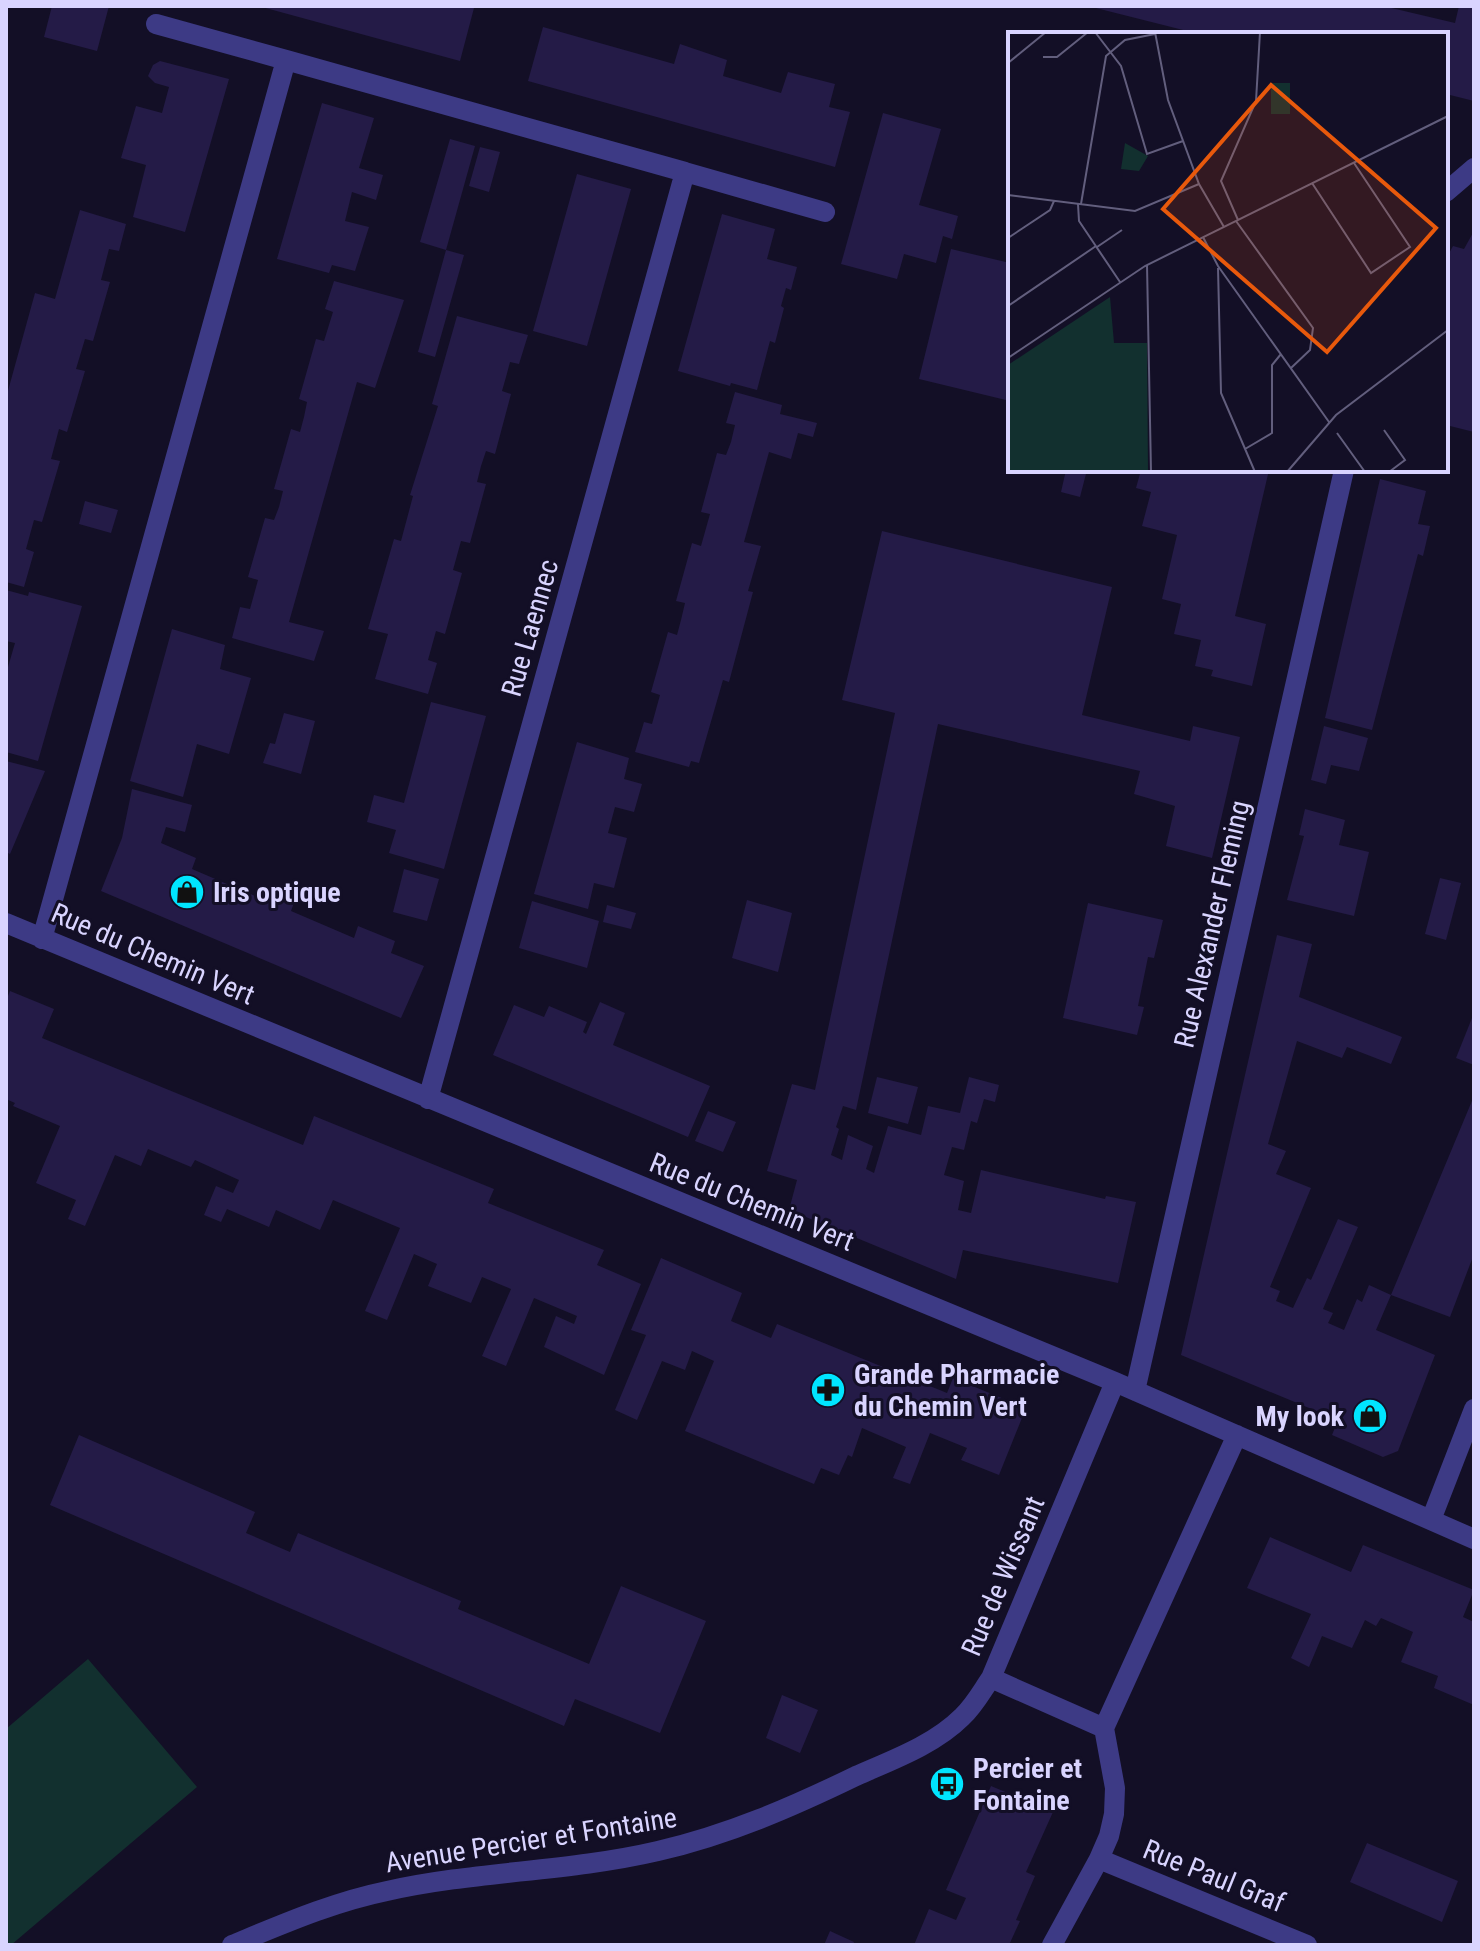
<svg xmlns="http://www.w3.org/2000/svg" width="1480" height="1951" font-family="'Roboto Condensed',sans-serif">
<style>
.green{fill:#12302f}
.building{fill:#241b47}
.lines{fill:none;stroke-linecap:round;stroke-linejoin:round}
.minor{stroke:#3d3a85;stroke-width:20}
.labels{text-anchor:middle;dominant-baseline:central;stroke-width:6;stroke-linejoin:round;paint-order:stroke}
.street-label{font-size:28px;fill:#d9d4ff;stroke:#130f26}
.poi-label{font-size:28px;font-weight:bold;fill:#d9d4ff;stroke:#130f26;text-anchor:start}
.inset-road{fill:none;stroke:#625e7d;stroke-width:2}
.view{fill:#e8590c;fill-opacity:0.15;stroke:#e8590c;stroke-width:4}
.inset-edge{fill:none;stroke:#d9d4ff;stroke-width:4}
</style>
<rect width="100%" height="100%" fill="#130f26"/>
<path class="green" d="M88,1659L197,1787L11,1945H6V1729Z"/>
<path class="building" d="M52,6H109L97,51L44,37Z
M465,6L474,8L460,61L262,7Z
M1088,6H1383L1455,23L1459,6H1474V101L1446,94V34H1199Z
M543,27L674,64L680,44L727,60L723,76L781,93L788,72L835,84L829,107L850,112L835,167L528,81Z
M160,61L229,79L185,232L133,217L146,165L121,158L136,106L162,113L169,87L155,83L148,76L153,65Z
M322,103L374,118L359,168L383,175L376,200L352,192L345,221L369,227L355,271L332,265L329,273L277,259Z
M883,113L941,129L919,205L958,216L952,239L943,236L936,263L904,254L897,279L841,264Z
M450,139L475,146L446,250L420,242Z
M480,147L500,152L489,192L469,186Z
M577,174L631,189L587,346L533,331Z
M80,210L126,224L119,251L109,249L101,280L110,282L93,341L85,339L76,369L85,371L67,432L59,429L51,459L60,461L42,522L34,520L26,549L34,552L24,587L6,582V398L35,293L55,299Z
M722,214L775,229L767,259L797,267L791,290L786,288L781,306L784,308L775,343L770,341L757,390L731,383L730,386L678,371Z
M1474,231V432L1446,425V259L1453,246L1464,249Z
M951,249L1010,263V401L919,379Z
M446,250L464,255L435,357L418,352Z
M334,281L404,300L375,388L357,382L289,622L324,631L314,661L232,638L240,607L250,609L258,580L248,577L265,518L274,520L279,507L283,491L274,489L291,429L300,432L304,417L307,402L299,399L316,339L324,341L333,312L325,309Z
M457,316L528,335L519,364L510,362L506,377L502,391L511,394L495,454L486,451L481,466L477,482L486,484L470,543L461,541L453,570L462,573L445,634L436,631L428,660L437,663L428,694L375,679L388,634L368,629L394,539L401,541L413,496L410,495L438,406L432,404Z
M735,392L782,405L780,414L817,423L813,437L798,433L791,459L769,452L744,542L761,546L748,591L753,592L729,682L723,680L699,763L691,761L689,767L635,752L644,722L652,724L660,695L651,692L668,632L677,635L681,620L685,603L676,601L692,543L701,546L710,514L701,512L717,453L726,455L731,442L735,425L726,423Z
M1066,470H1087L1080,497L1061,492Z
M1141,470H1269L1235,616L1266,624L1252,686L1211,676L1213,670L1195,666L1201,640L1174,634L1181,604L1162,599L1177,535L1142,526L1151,492L1136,488Z
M1380,479L1426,491L1418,524L1430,526L1423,556L1418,554L1372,730L1325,718Z
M85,501L118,510L111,533L79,524Z
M882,531L1112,587L1082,715L1190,741L1193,726L1240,737L1212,858L1166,846L1175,806L1134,794L1140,771L938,724L856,1110L843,1106L836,1127L839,1129L831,1155L842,1160L848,1135L873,1146L866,1169L874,1173L888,1126L921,1135L928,1106L960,1113L969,1077L999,1085L995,1102L984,1099L977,1123L971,1121L964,1150L952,1147L944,1175L964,1181L958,1210L971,1213L981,1170L1105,1199L1106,1196L1136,1202L1118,1283L963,1250L956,1279L789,1210L797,1180L767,1171L792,1084L815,1090L895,713L842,700Z
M6,590L28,596L29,592L82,606L38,761L6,752V674L15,643L6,641Z
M172,629L225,645L220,669L251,678L229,754L197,744L183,797L130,781Z
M431,702L486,716L444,869L389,853L396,830L367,822L374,795L404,803Z
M284,713L315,721L301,774L263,763L270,743L275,744Z
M1324,726L1368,738L1359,771L1331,765L1326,784L1311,780Z
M577,742L629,758L624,779L642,784L634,812L615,807L608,833L627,838L614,888L594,883L588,909L534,894Z
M6,761L45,771L10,854L6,852Z
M132,789L192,805L185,832L166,827L161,843L196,858L192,869L255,896L260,885L295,900L291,911L354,938L358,926L395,941L391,953L424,966L401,1018L101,891L122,838Z
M1305,809L1345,820L1339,845L1369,852L1354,916L1287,900L1304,836L1299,835Z
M404,869L439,879L427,921L393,912Z
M1440,878L1461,883L1446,940L1425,934Z
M747,900L792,913L778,972L732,958Z
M532,901L599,921L587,968L519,948Z
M1088,903L1163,920L1154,958L1148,957L1138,1006L1144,1007L1137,1035L1063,1018Z
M607,905L636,913L631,929L603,922Z
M1277,935L1312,944L1299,997L1402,1037L1391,1064L1347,1047L1342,1058L1297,1041L1268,1144L1286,1151L1276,1174L1311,1188L1270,1287L1280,1291L1276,1301L1293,1308L1307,1278L1311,1280L1338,1219L1358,1227L1323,1309L1333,1313L1328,1323L1344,1330L1357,1299L1362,1302L1369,1285L1391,1295L1474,1096V1254L1450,1317L1391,1295L1376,1330L1435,1355L1398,1451L1383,1457L1332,1435L1338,1420L1181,1355Z
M10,991L54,1009L42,1038L303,1145L314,1116L494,1189L488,1203L604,1250L597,1265L641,1284L604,1375L544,1347L556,1316L574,1324L577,1316L534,1298L506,1366L482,1356L511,1289L482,1277L471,1303L428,1286L437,1264L414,1254L387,1320L365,1311L400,1228L333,1200L320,1230L276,1210L269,1227L227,1209L221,1222L204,1215L216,1186L233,1193L239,1180L195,1160L191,1167L148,1149L141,1166L115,1155L85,1226L68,1219L76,1200L36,1183L60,1126L13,1106L15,1103L6,1099V1001Z
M600,1002L625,1013L613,1045L710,1086L688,1137L493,1055L514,1005L544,1017L549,1006L587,1022L583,1032L586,1034Z
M1474,1013V1065L1456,1058Z
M877,1077L918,1087L908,1124L868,1113Z
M708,1111L736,1122L723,1152L695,1141Z
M661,1258L742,1293L731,1321L771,1338L777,1324L947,1393L953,1378L1026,1408L999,1475L961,1460L967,1448L930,1433L910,1484L893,1478L906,1447L862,1428L852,1457L848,1455L839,1475L821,1468L814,1484L685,1431L714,1361L692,1351L685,1370L662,1361L637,1420L615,1410L646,1335L631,1330Z
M79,1435L255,1512L246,1533L290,1552L298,1533L461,1601L458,1609L589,1664L621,1586L706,1621L660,1733L575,1699L564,1726L50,1505Z
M1270,1537L1351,1572L1363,1545L1474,1590L1463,1617L1474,1622V1705L1434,1688L1438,1676L1401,1662L1413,1632L1381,1618L1376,1626L1365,1620L1352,1648L1322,1636L1309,1667L1291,1658L1311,1614L1247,1588Z
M782,1695L818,1710L800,1753L766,1738Z
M991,1786L1053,1812L1026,1872L1035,1876L1016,1920L1020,1921L1009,1945H914L929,1909L956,1920L966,1898L946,1890Z
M1367,1843L1458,1881L1442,1922L1350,1882Z
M830,1931L854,1942L853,1945H824Z"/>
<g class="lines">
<path class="minor" d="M156,24L286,60
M685,172L825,212
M1446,192L1474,168
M6,923L1115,1382L1474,1539
M42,939L286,60L685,172L428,1099
M1135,1391L1344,470
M1431,1520L1474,1409
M991,1678L1104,1728
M1099,1859L1307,1945
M232,1945C283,1924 333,1902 387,1891C476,1871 568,1872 658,1851C728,1835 792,1807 856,1776C892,1760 934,1745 962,1717C974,1706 982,1691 991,1678L1115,1382
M1052,1945L1099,1859L1109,1836L1114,1814L1115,1788L1104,1728L1237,1435"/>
</g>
<defs>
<g id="shop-disc" transform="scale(1.8)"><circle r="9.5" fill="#00e5ff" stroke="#130f26"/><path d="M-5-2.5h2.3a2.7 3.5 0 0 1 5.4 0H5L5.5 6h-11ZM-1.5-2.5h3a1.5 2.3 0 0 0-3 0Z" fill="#111"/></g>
<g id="pharmacy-disc" transform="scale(1.8)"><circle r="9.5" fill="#00e5ff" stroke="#130f26"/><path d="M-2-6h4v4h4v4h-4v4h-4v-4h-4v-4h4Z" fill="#111"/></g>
<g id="bus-disc" transform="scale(1.8)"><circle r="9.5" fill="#00e5ff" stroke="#130f26"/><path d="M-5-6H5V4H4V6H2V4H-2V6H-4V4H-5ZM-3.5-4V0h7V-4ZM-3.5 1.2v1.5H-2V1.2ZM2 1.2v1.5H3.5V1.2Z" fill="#111"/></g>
</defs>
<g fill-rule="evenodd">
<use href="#shop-disc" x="187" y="892"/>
<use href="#pharmacy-disc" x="828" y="1390"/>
<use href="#shop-disc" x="1370" y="1416"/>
<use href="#bus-disc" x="947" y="1784"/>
</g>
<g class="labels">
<g class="street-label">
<text transform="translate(530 628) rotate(-74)">Rue Laennec</text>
<text transform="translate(1212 924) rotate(-77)">Rue Alexander Fleming</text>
<text transform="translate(153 954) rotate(23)">Rue du Chemin Vert</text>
<text transform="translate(752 1202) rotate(22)">Rue du Chemin Vert</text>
<text transform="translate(1003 1576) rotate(-67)">Rue de Wissant</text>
<text transform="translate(531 1840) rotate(-9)">Avenue Percier et Fontaine</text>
<text transform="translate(1214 1876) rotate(22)">Rue Paul Graf</text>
</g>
<g class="poi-label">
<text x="213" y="892">Iris optique</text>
<text x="854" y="1374">Grande Pharmacie<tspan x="854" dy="32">du Chemin Vert</tspan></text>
<text x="1344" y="1416" text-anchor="end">My look</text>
<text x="973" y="1768">Percier et<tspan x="973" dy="32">Fontaine</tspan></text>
</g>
</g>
<g transform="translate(1008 32)">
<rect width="440" height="440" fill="#130f26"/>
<path d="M263,51H282V82H263ZM117,111L140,124L131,139L113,137ZM102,265L106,311H139L140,440H0V333Z" fill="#12302f"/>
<path class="inset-road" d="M87,0L113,34L139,122L175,109M147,0L160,68L191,152L216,195M35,25H49L80,0M0,31L38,0M304,151L363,241L402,215L346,131M0,163L127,179L191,152M70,172L71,189L112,250M73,172L98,24L117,8L147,2M230,188L213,149L248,69L252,0M228,189L305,296L302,318L283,336M195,205L210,234L321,390M0,206L42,178L46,169M89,215L114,198M139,233L143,440M210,236L213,361L247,440M0,274L88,214M0,326L137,234L440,84M376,398L397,428L381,440M329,401L357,440M237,417L264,401V333L273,322M279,440L328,383L440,298"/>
<path class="view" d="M263,53L428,196L319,320L155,177Z"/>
<rect width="440" height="440" class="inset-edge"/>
</g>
<rect width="1480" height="1951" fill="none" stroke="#d9d4ff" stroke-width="16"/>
</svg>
